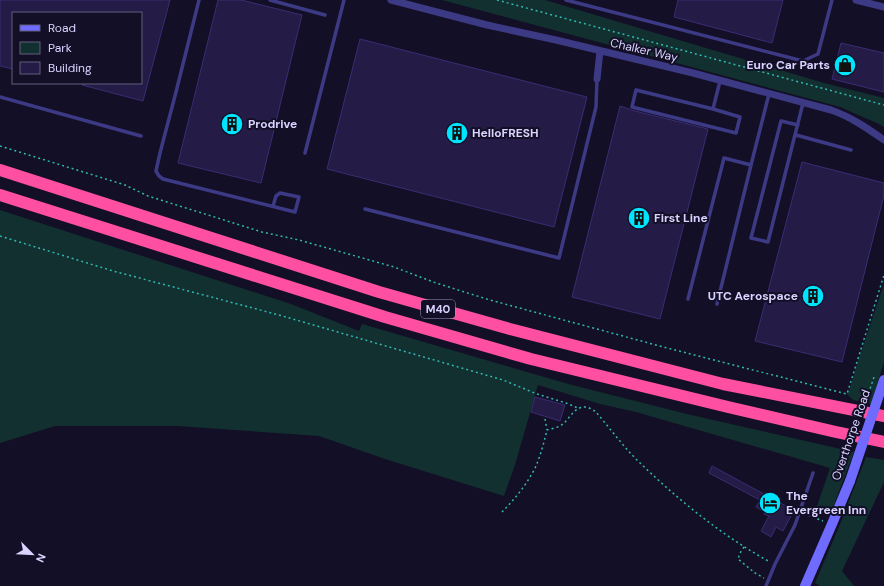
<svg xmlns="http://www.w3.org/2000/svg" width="884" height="586" font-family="'DM Sans',sans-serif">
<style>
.green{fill:#12302f}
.building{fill:#241b47;stroke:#3b2d73}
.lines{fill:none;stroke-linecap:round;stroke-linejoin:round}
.path{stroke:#2fb8b0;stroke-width:1.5;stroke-dasharray:2 3;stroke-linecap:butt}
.lane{stroke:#3d3a85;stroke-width:3.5}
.street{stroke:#3d3a85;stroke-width:7}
.secondary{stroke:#6f6bff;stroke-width:10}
.highway{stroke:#ff4fa3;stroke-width:12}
.secondary-bridge{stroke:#6f6bff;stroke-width:10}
.labels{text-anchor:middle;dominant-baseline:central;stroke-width:4;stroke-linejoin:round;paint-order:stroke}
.shield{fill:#130f26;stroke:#9e99be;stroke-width:1}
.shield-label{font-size:11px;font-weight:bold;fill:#d9d4ff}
.street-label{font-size:12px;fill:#d9d4ff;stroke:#130f26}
.poi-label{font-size:12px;font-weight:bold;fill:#d9d4ff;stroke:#130f26;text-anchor:start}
</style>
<rect width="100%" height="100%" fill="#130f26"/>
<path class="green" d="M442,0H545L824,83L884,98V127L879,124L840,107Z
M0,210L291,304L359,331L362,324L572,385L687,414L854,452L832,510L817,506L830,468L636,412L600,404L538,385L515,465L504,496L385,459L319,436L178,426H55L0,443Z
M884,284V362L871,404L853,400L847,394L850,388L857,364Z
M866,457L884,460V482L842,571L854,586H820L815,583L841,522Z"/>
<path class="building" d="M0,0H170L143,101L82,85V83H141V13H13V69L0,66Z
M218,0H241L302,15L261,183L178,163Z
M678,0H783L772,43L674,17Z
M360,39L587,97L554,227L327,169Z
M841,43L884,53V92L832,79Z
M620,106L629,109L631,110L708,129L660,319L572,297Z
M802,162L884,183V195L842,362L755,341Z
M535,397L565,405L560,421L531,412Z
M712,466L786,506L785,508L793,512L783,531L776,527L771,537L761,531L769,516L764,514L765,512L756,507L760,500L709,473Z"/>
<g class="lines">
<path class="path" d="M497,0L884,105
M0,146L125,185L148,196L262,232L299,240L394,267L436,283L490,300L667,348L847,394L884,275
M0,236L113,271L279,315L503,380L537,394L566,403L578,408
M867,398L874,377L876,378
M545,419L547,430
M502,512C515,499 528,483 536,466C541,454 544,442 547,430C552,429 559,427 563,424C570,418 575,406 586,407C589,407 592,410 595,411C609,427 622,445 637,460C677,499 721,535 770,562
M808,515L823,521
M744,547L740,553L738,559L755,573L764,578"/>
<path class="lane" d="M199,0L176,92L160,153L156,171L159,176L163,179L295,212L299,197L280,193L276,196L273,206
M270,0L325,15
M566,0L803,61L818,54L832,0
M0,97L141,136
M713,109L636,90L632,107L736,133L740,117L713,109L720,81
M798,125L781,121L751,238L768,242L803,103
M796,135L851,150
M305,153L344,0
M365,209L559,258L596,107L597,79
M688,299L724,158L751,165L769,94
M717,304L751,165
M766,586L775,564L795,525L813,473"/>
<path class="street" d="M391,0L487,25L556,40L693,73L831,110C851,117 867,128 884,140
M856,0L884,7
M597,79L600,51"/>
<path class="secondary" d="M805,586L832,524L850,481"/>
<path class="highway" d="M0,170L379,292L510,329L723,384L884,416
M0,195L385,317L531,359L728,407L836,432L884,442"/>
<path class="secondary-bridge" d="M850,481L884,380"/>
</g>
<defs>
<g id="shop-disc" transform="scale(1.15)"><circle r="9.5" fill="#00e5ff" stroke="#130f26"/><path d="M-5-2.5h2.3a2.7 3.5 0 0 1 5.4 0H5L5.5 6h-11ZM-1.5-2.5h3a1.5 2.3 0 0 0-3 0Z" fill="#111"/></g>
<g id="building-disc" transform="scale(1.15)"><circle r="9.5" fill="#00e5ff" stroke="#130f26"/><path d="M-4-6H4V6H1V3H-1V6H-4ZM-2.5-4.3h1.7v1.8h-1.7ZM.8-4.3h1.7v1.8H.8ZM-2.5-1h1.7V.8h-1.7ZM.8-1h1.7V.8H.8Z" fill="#111"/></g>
<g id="hotel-disc" transform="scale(1.15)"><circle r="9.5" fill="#00e5ff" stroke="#130f26"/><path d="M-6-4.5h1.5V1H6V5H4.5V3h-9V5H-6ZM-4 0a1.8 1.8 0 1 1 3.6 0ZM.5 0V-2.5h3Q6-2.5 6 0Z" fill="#111"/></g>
</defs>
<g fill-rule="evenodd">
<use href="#shop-disc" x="845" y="65"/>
<use href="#building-disc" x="232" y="124"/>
<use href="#building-disc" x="457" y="133"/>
<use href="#building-disc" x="639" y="218"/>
<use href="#building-disc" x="813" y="296"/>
<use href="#hotel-disc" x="770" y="503"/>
</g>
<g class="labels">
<rect class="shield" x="421" y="300" width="34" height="18" rx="3"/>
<g class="shield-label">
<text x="438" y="309">M40</text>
</g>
<g class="street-label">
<text transform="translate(644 50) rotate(13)">Chalker Way</text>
<text transform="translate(851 435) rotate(-71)">Overthorpe Road</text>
</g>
<g class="poi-label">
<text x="830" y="65" text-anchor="end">Euro Car Parts</text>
<text x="248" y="124">Prodrive</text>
<text x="472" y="133">HelloFRESH</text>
<text x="654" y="218">First Line</text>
<text x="798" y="296" text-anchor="end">UTC Aerospace</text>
<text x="786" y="496">The<tspan x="786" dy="14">Evergreen Inn</tspan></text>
</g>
</g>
<rect x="12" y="12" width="130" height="72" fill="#130f26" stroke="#625e7d"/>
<rect x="20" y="25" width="20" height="6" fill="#6f6bff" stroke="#625e7d"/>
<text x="48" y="32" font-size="12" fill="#d9d4ff">Road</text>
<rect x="20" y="42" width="20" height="12" fill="#12302f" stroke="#625e7d"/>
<text x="48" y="52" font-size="12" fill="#d9d4ff">Park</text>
<rect x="20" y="62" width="20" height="12" fill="#241b47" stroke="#625e7d"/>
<text x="48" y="72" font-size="12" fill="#d9d4ff">Building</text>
<g transform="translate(32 554) rotate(114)" stroke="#130f26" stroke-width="3" paint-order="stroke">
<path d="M0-3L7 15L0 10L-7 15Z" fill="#d9d4ff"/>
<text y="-6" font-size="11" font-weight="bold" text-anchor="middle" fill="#d9d4ff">N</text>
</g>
</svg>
